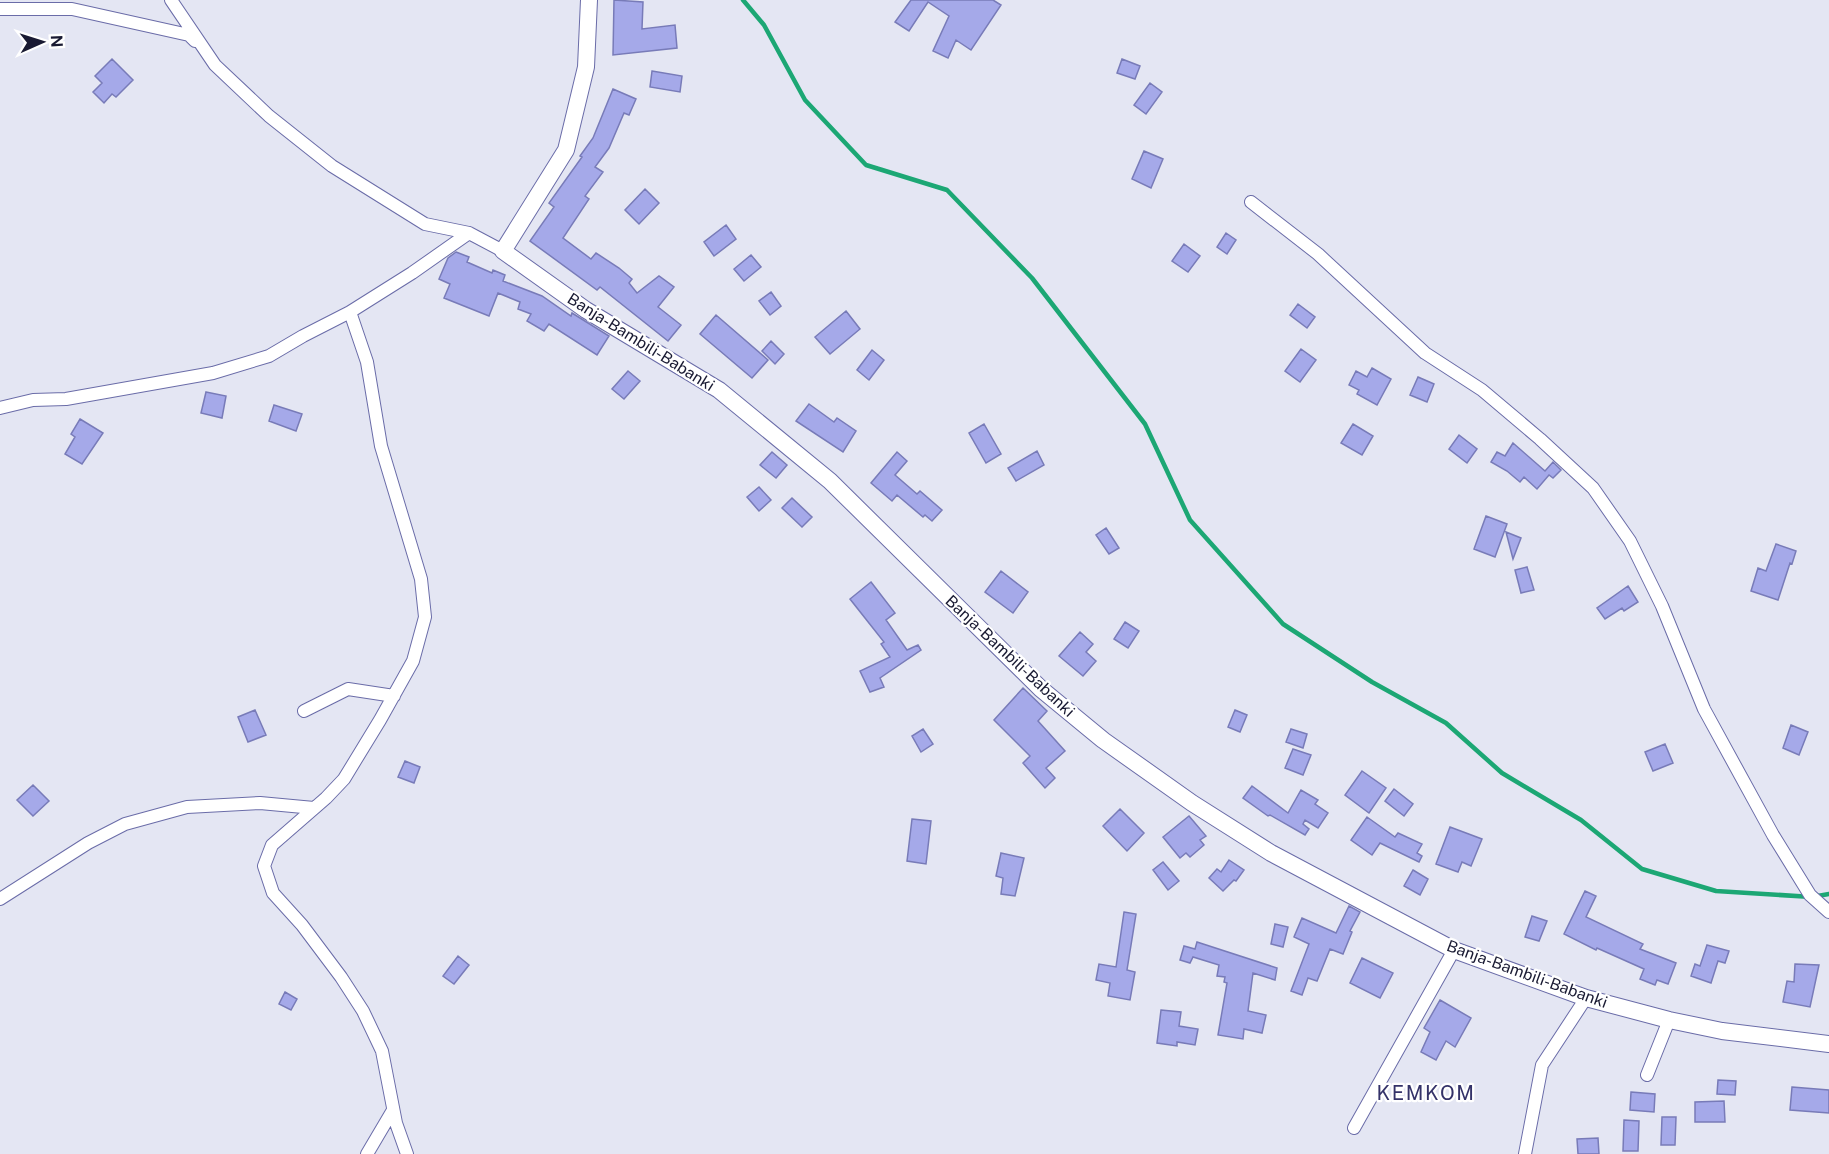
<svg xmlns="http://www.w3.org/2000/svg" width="1829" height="1154" font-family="'Public Sans',sans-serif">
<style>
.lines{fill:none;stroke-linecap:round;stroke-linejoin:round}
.stream{stroke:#1ca774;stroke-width:4.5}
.building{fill:#a5a9e9;stroke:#787bb8;stroke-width:1.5}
.street-casing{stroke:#6a6ca8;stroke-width:14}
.secondary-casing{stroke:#6a6ca8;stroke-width:18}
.street{stroke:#fff;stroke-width:12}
.secondary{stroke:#fff;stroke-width:16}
.labels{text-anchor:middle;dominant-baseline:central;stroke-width:4.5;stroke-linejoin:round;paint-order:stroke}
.street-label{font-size:16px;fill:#191a32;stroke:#fff}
.quarter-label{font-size:20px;letter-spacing:1.5px;fill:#343269;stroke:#fff}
</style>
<rect width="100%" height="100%" fill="#e4e6f3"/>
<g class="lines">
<path class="stream" d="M743,0L764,25L805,100L866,165L947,190L1032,278L1145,424L1190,520L1283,624L1372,682L1446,723L1502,773L1581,820L1642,869L1716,891L1812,897L1829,894"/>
</g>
<path class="building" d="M614,0L643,2L642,29L675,25L677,48L613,55Z
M911,0H993L1001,5L971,50L956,40L948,58L933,51L949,16L928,2L909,31L895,22Z
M112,59L133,80L116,97L112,94L104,103L93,92L102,83L95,76Z
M1122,59L1140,66L1135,79L1117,73Z
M652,71L682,76L680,92L650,87Z
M1150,83L1162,92L1146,114L1134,105Z
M613,89L636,99L629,115L624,113L609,148L595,167L603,172L585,196L589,199L563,238L591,259L596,253L619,268L632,279L629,283L637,293L659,276L674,287L658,307L681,325L668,341L600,287L597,290L530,241L554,207L549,203L582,157L580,156L593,138Z
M1144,151L1163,159L1151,188L1132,179Z
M645,189L659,203L639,224L625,210Z
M726,225L736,239L714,256L704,242Z
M1226,233L1236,240L1227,254L1217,247Z
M1184,244L1200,256L1188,272L1172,261Z
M456,252L469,257L467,262L492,273L493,270L505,275L503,281L542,296L571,316L572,313L609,336L597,355L549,324L544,331L527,321L531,314L518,309L520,302L498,293L489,316L444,298L450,284L439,279L448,258Z
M751,255L761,267L744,281L734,269Z
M771,292L781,306L770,315L759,301Z
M1298,304L1315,317L1307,328L1290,315Z
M846,311L860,329L830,354L815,337Z
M716,315L768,360L752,378L700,334Z
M771,341L784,354L775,364L762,351Z
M1301,349L1316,360L1300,382L1285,371Z
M872,350L884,360L869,380L857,370Z
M1372,368L1391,379L1377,405L1357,394L1359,390L1349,385L1356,371L1367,377Z
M628,371L640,381L624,399L612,389Z
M1418,377L1434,384L1427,402L1410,395Z
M206,392L226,396L222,418L201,413Z
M809,404L834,422L837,418L856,431L843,452L796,421Z
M274,405L302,414L296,431L269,421Z
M80,419L103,433L82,464L65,454L75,437L71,434Z
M984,424L1001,454L986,463L969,433Z
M1353,424L1373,436L1362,455L1341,443Z
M1459,435L1477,449L1467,463L1449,449Z
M1513,443L1545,471L1553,462L1561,470L1553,478L1549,475L1537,489L1524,477L1520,482L1507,471L1491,462L1497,452L1505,456Z
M1037,451L1044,465L1016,481L1008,468Z
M772,452L787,465L776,478L760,465Z
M897,452L907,461L895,475L917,494L920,491L942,510L932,521L925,515L923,517L897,495L892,501L871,483Z
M759,487L771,500L759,511L747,497Z
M792,498L812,517L802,527L782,508Z
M1486,516L1507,524L1495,557L1474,549Z
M1106,528L1119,548L1109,554L1096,535Z
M1506,532L1521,538L1513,559Z
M1776,544L1796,551L1792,564L1790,563L1778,600L1751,591L1758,568L1766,571Z
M1527,567L1534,590L1521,593L1515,570Z
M1001,571L1028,592L1013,613L985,592Z
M871,582L895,613L886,620L907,650L918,645L921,650L880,678L884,687L870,692L860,671L890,657L881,644L884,642L850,599Z
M1628,586L1638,602L1624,611L1622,608L1605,619L1597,608Z
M1125,622L1139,631L1128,648L1114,639Z
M1080,632L1093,644L1086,652L1096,661L1083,676L1059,656Z
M1023,688L1047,711L1038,721L1065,751L1046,768L1055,778L1045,788L1023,763L1030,756L994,720Z
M255,710L266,735L248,742L238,717Z
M1235,710L1247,715L1240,732L1228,727Z
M1791,725L1808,732L1799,755L1783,748Z
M923,729L933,744L921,752L912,736Z
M1291,729L1307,734L1303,748L1286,742Z
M1665,744L1673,763L1653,771L1645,752Z
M1293,749L1311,755L1303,775L1285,768Z
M405,761L420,767L414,783L398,777Z
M1362,771L1386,788L1369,813L1345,795Z
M33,785L49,801L33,816L17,800Z
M1252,786L1288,813L1301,790L1318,800L1315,804L1328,813L1318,828L1305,820L1303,824L1309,829L1305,835L1270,815L1268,816L1243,798Z
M1394,789L1413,804L1404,816L1385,801Z
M1120,809L1144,833L1127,851L1103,826Z
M1189,816L1206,836L1200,840L1204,845L1190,857L1186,853L1180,858L1163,837Z
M1367,817L1395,837L1398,833L1422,844L1417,853L1422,856L1419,862L1380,843L1372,855L1351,840Z
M912,819L931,821L926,864L907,861Z
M1450,827L1482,839L1471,866L1462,862L1458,872L1436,864Z
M1001,853L1024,858L1015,896L1001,894L1003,878L996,876Z
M1229,860L1244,870L1236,881L1234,880L1223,891L1209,878L1217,869L1221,872Z
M1163,862L1179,881L1168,890L1153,870Z
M1413,870L1428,879L1420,895L1404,886Z
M1585,891L1596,896L1586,917L1643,944L1640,949L1676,963L1668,984L1657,980L1655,985L1640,979L1644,969L1597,948L1596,950L1564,934Z
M1349,906L1360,912L1350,931L1352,932L1343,954L1330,949L1317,981L1308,978L1302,995L1291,991L1309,944L1294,937L1302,918L1336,933Z
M1124,912L1136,914L1127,970L1135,972L1130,1000L1108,996L1110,983L1096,980L1099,964L1116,967Z
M1532,916L1547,921L1539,941L1525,937Z
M1275,924L1288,927L1283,947L1271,944Z
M1197,942L1277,968L1275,980L1253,973L1248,1011L1266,1015L1262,1033L1244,1029L1243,1039L1218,1035L1227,983L1224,982L1225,977L1217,976L1219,965L1193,957L1190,963L1180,960L1184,946L1195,949Z
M1707,945L1729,951L1725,963L1718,961L1711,983L1691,976L1695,964L1700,966Z
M458,956L469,965L454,984L443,976Z
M1362,958L1393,973L1380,998L1350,983Z
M1795,964L1819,965L1810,1007L1783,1002L1787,981L1794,982Z
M285,992L297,999L291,1010L279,1004Z
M1440,1000L1471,1018L1455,1047L1446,1041L1436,1060L1421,1052L1430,1032L1424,1028Z
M1161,1010L1181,1012L1179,1026L1198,1029L1195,1045L1177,1042V1046L1157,1043Z
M1718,1080L1736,1081L1735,1095L1717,1094Z
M1792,1087L1829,1090V1113L1790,1110Z
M1631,1092L1655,1094L1654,1112L1630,1110Z
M1724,1101L1725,1122H1695V1102Z
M1662,1117H1676L1675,1145H1661Z
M1624,1120L1639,1121L1638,1151H1623Z
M1598,1138L1599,1154H1578L1577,1139Z"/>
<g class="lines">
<g class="street-casing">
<path id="street" d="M171,0L215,65L269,116L332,166L425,224L469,233L503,251
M0,9H72L189,35L195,41
M1251,202L1318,254L1425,353L1482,390L1540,439L1593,488L1630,541L1662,606L1704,709L1773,835L1810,895L1829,912
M350,312L367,362L381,446L421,579L425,617L413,661L380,720L344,779L326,798L272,845L264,866L273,893L302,925L341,977L363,1011L382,1051L396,1123L407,1154
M0,408L33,400L66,399L213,373L269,356L303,336L350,312L412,273L469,233
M304,711L348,689L394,696
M0,899L88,843L125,824L187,807L260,803L314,808
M1647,1075L1669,1020
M1354,1128L1454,950
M367,1154L393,1110
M1525,1154L1542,1065L1586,998"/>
</g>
<g class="secondary-casing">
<path id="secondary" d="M589,0L586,67L566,150L503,251L586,310L719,390L830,481L1041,689L1103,740L1192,803L1271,853L1454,950L1586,998L1669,1020L1722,1031L1829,1044"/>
</g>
<use href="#street" class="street"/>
<use href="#secondary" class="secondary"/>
</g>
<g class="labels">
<g class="street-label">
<text transform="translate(641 342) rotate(32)">Banja-Bambili-Babanki</text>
<text transform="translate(1010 656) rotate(43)">Banja-Bambili-Babanki</text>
<text transform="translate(1527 974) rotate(20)">Banja-Bambili-Babanki</text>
</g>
<g class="quarter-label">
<text x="1426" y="1093">KEMKOM</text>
</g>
</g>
<g transform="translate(42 42) rotate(87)" stroke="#ffffff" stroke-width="4.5" paint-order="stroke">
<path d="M0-4.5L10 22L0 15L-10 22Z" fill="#191a32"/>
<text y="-9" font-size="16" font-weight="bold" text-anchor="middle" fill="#191a32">N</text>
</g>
</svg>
